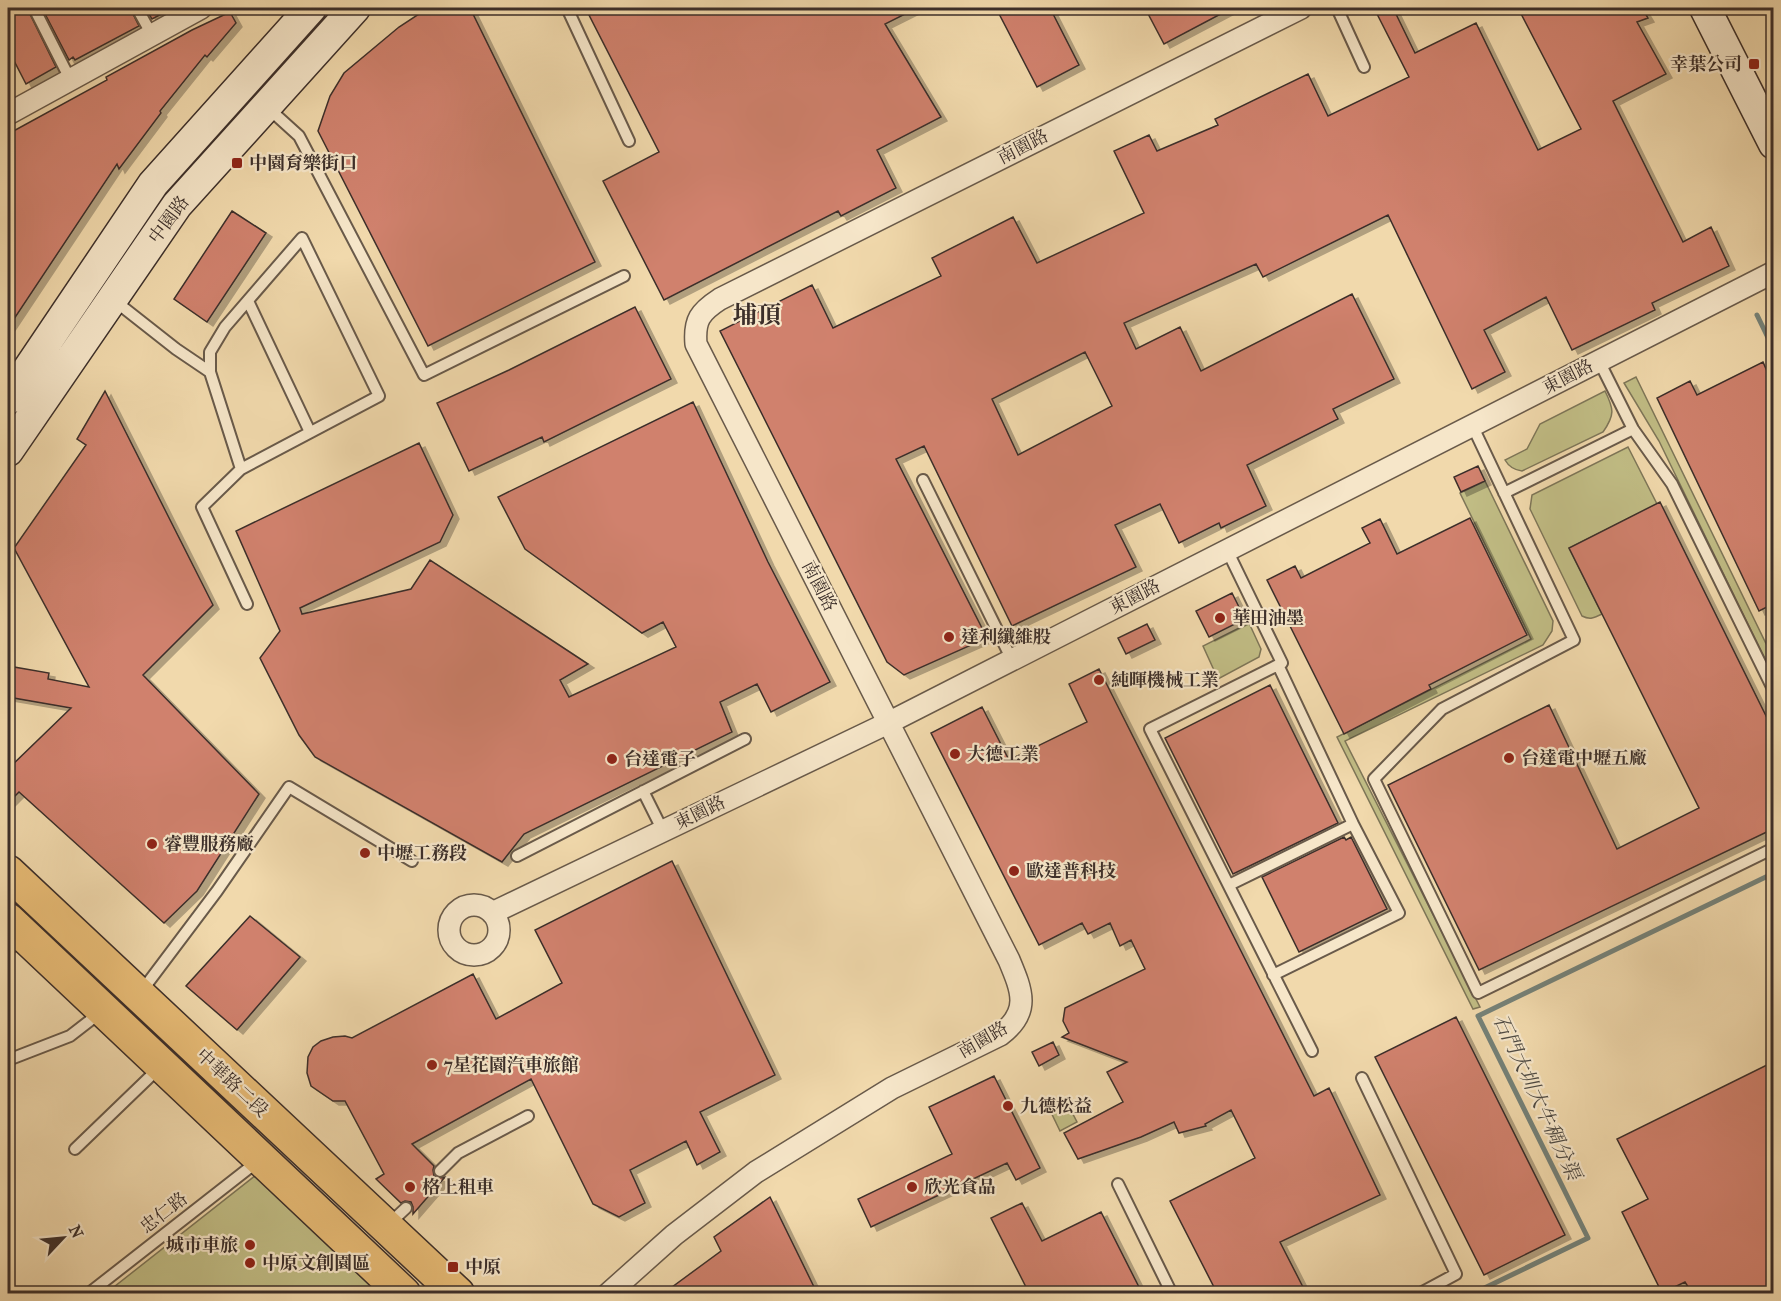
<svg xmlns="http://www.w3.org/2000/svg" width="1781" height="1301" font-family="'IM FELL French Canon','Noto Serif TC',serif">
<style>
.green{fill:#c1bd85;stroke:#7e7658;stroke-width:1.5}
.lines{fill:none;stroke-linecap:round;stroke-linejoin:round}
.stream{stroke:#758279;stroke-width:5}
.building{fill:#d0816d;stroke:#3c2f2a;stroke-width:1.5;fill-rule:evenodd;filter:url(#shadow)}
.lane-casing{stroke:#695a4a;stroke-width:14}
.street-casing{stroke:#695a4a;stroke-width:24}
.secondary-casing{stroke:#3c2f2a;stroke-width:33}
.primary-casing{stroke:#3c2f2a;stroke-width:36}
.lane{stroke:#f6e6c9;stroke-width:10}
.street{stroke:#f6e6c9;stroke-width:21}
.secondary{stroke:#f6e6c9;stroke-width:30}
.primary{stroke:#e8bc76;stroke-width:33}
.poi-dot{fill:#8f2418;stroke:#f6e6c9;stroke-width:2}
.labels{text-anchor:middle;dominant-baseline:central;stroke-width:4.5;stroke-linejoin:round;paint-order:stroke}
.poi-label{font-size:18px;font-weight:bold;fill:#3c2f2a;stroke:#f6e6c9;text-anchor:start}
.street-label{font-size:18px;fill:#3c2f2a;stroke:#f6e6c9}
.water-label{font-size:20px;font-style:italic;fill:#4f4b44;stroke:#f6e6c9}
.district-label{font-size:24px;font-weight:bold;fill:#3c2f2a;stroke:#f6e6c9}
</style>
<defs>
<filter id="shadow"><feDropShadow dx="6" dy="4" stdDeviation="0" flood-color="#0004"/></filter>
</defs>
<rect width="100%" height="100%" fill="#f1d9ac"/>
<filter id="stains"><feTurbulence type="fractalNoise" baseFrequency=".00333" numOctaves="4"/><feColorMatrix values="0 0 0 0 .2 0 0 0 0 .09 0 0 0 0 .02 0 0 0 .5 -.17"/></filter>
<radialGradient id="worn" r=".72"><stop offset=".6" stop-color="#630" stop-opacity="0"/><stop offset="1" stop-color="#630" stop-opacity=".3"/></radialGradient>
<path class="green" d="M1636,377L1773,658V676L1659,441L1624,383Z
M1605,391C1614,409 1615,415 1603,432L1522,471C1514,470 1509,467 1505,460L1527,449L1540,424Z
M1628,447L1657,504L1569,548L1602,614C1594,618 1590,620 1582,616L1530,509L1532,495Z
M1485,481L1553,621L1552,631L1543,645L1345,741L1480,1007L1473,1009L1337,737L1531,639L1460,493Z
M1249,623L1261,649L1259,657L1218,679L1203,646Z
M1064,1097L1077,1122L1060,1131L1048,1106L1055,1098Z
M261,1171L388,1294H105Z"/>
<g class="lines">
<path class="stream" d="M1757,315L1774,350
M1472,1294L1588,1238L1478,1016L1774,873"/>
</g>
<path class="building" d="M8,8H27L56,67L26,84L8,49Z
M42,8H130L139,26L75,60L73,57L69,60Z
M145,8H173L152,19Z
M428,8H470L595,262L428,346L318,131L330,96L344,73L399,27Z
M603,8H917L885,24L941,117L877,150L896,188L841,216L838,211L664,300L603,181L659,152L589,15Z
M996,8H1050L1079,65L1037,87Z
M1145,8H1232L1164,44Z
M1374,8H1393L1415,53L1476,23L1538,150L1581,129L1518,8H1642L1648,18L1637,22L1666,74L1613,101L1683,242L1711,227L1729,266L1652,303L1655,310L1572,350L1546,297L1484,330L1505,372L1472,389L1388,215L1263,277L1256,264L1124,323L1136,349L1180,327L1201,371L1352,294L1394,379L1333,409L1338,419L1247,465L1266,506L1221,528L1219,523L1179,543L1160,504L1115,525L1136,567L1012,626L924,446L896,459L987,638L904,675L887,662L720,331L812,285L833,328L941,276L932,258L1013,217L1037,263L1144,213L1114,151L1149,135L1157,151L1218,125L1215,119L1308,74L1328,116L1409,77ZM1085,352L1112,406L1018,455L992,399Z
M230,12L236,23L207,57L205,55L160,111L161,113L119,169L117,164L8,328V134L107,80L106,77L192,30Z
M232,211L266,233L207,322L174,299Z
M635,307L671,379L544,442L542,437L469,471L437,403L509,370Z
M1763,362L1773,385V604L1759,611L1657,398L1690,381L1697,395Z
M105,391L213,605L143,675L259,794L197,891L164,923L19,792L8,803V769L71,708L8,697V666L49,673L48,679L89,687L14,548L86,445L77,439Z
M693,402L768,562L830,682L771,712L757,684L720,702L732,732L524,834L502,862L315,757L299,735L260,658L280,631L236,531L419,443L453,515L440,542L300,608L302,614L411,589L430,560L588,664L560,680L569,697L676,647L663,622L642,633L525,549L498,497Z
M1478,466L1485,481L1461,492L1454,477Z
M1660,502L1773,730V829L1479,970L1388,785L1549,705L1617,849L1699,808L1569,548Z
M1470,518L1527,635L1429,685L1431,689L1344,734L1267,580L1295,566L1301,578L1370,543L1362,528L1380,519L1397,554Z
M1232,593L1245,619L1209,637L1196,611Z
M1147,624L1155,640L1126,654L1118,638Z
M1099,669L1314,1096L1329,1088L1380,1195L1280,1242L1306,1293H1217L1170,1201L1255,1158L1231,1110L1205,1124L1206,1126L1179,1133L1174,1122L1141,1137L1078,1159L1064,1133L1123,1102L1107,1072L1127,1062L1062,1037L1069,1033L1063,1021L1065,1008L1145,969L1131,940L1120,946L1110,923L1088,934L1082,923L1039,945L931,733L982,707L1009,760L1087,722L1069,684Z
M1270,685L1338,823L1233,874L1165,738Z
M1344,837L1346,840L1351,837L1387,909L1299,952L1262,877Z
M672,861L775,1075L700,1112L720,1152L697,1165L686,1141L630,1170L645,1203L619,1217L593,1204L531,1079L412,1144L434,1166L433,1170L434,1176L439,1178L445,1177L413,1214V1207L411,1202L405,1201L401,1203L376,1179L384,1174L345,1101H333L311,1086L307,1073L308,1057L313,1047L321,1041L333,1037L345,1036L352,1038L473,974L496,1019L562,983L535,930Z
M250,916L300,957L237,1030L186,986Z
M1456,1017L1565,1235L1484,1275L1375,1057Z
M1053,1042L1059,1055L1039,1066L1032,1052Z
M1773,1062V1293H1692L1685,1282L1662,1293L1622,1212L1648,1199L1617,1139Z
M994,1076L1040,1168L1016,1180L1007,1163L871,1227L858,1199L952,1154L929,1107Z
M770,1197L817,1293H664L721,1251L714,1237Z
M1022,1203L1042,1241L1101,1212L1142,1293H1029L991,1218Z"/>
<g class="lines">
<g class="lane-casing">
<path id="lane" d="M34,8L70,79
M137,8L152,35
M567,8L629,141
M1337,8L1364,67
M267,107L299,136L424,375L624,276
M115,301L176,349L210,372
M248,301L310,432
M1599,361L1633,429L1672,484L1774,691
M1472,425L1574,640L1442,709L1374,779L1478,993L1774,848
M241,469L210,372V352L225,327L302,238L379,396L241,469L202,507L247,604
M923,480L1012,660
M1504,493L1633,429
M1227,550L1282,663L1278,665L1353,824L1399,913L1273,975
M1278,665L1150,729L1312,1051
M643,791L663,831
M517,856L745,739
M1229,885L1353,824
M8,950L22,938
M141,992L217,891L289,787L412,861
M8,1060L70,1036L101,1012
M1362,1078L1456,1274L1419,1294
M75,1149L159,1068
M440,1171L458,1153L528,1116
M1118,1184L1172,1294
M389,1224L406,1208
M88,1294L258,1161"/>
</g>
<g class="street-casing">
<path id="street" d="M8,114L201,8
M449 930a25 25 0 1 1 50 0a25 25 0 1 1-50 0Z
M492,913L888,723L1774,272
M608,1294L674,1235L756,1172L892,1088L1000,1035C1031,1012 1022,991 1009,960L696,344C694,320 700,312 720,299L1301,8"/>
</g>
<g class="secondary-casing">
<path id="secondary" d="M1705,8L1774,144
M8,399L153,184L311,8
M8,451L177,205L355,8"/>
</g>
<g class="primary-casing">
<path id="primary" d="M8,872L458,1294
M8,920L404,1294"/>
</g>
<use href="#lane" class="lane"/>
<use href="#street" class="street"/>
<use href="#secondary" class="secondary"/>
<use href="#primary" class="primary"/>
</g>
<g class="poi-dot">
<rect x="1748" y="58" width="12" height="12" rx="3"/>
<rect x="231" y="157" width="12" height="12" rx="3"/>
<circle cx="1220" cy="618" r="6"/>
<circle cx="949" cy="637" r="6"/>
<circle cx="1099" cy="680" r="6"/>
<circle cx="955" cy="754" r="6"/>
<circle cx="1509" cy="758" r="6"/>
<circle cx="612" cy="759" r="6"/>
<circle cx="152" cy="844" r="6"/>
<circle cx="365" cy="853" r="6"/>
<circle cx="1014" cy="871" r="6"/>
<circle cx="432" cy="1065" r="6"/>
<circle cx="1008" cy="1106" r="6"/>
<circle cx="410" cy="1187" r="6"/>
<circle cx="912" cy="1187" r="6"/>
<circle cx="250" cy="1245" r="6"/>
<circle cx="250" cy="1263" r="6"/>
<rect x="447" y="1261" width="12" height="12" rx="3"/>
</g>
<g class="labels">
<g class="poi-label">
<text x="1742" y="64" text-anchor="end">幸葉公司</text>
<text x="249" y="163">中園育樂街口</text>
<text x="1232" y="618">華田油墨</text>
<text x="961" y="637">達利纖維股</text>
<text x="1111" y="680">純暉機械工業</text>
<text x="967" y="754">大德工業</text>
<text x="1521" y="758">台達電中壢五廠</text>
<text x="624" y="759">台達電子</text>
<text x="164" y="844">睿豐服務廠</text>
<text x="377" y="853">中壢工務段</text>
<text x="1026" y="871">歐達普科技</text>
<text x="444" y="1065">7星花園汽車旅館</text>
<text x="1020" y="1106">九德松益</text>
<text x="422" y="1187">格上租車</text>
<text x="924" y="1187">欣光食品</text>
<text x="238" y="1245" text-anchor="end">城市車旅</text>
<text x="262" y="1263">中原文創園區</text>
<text x="465" y="1267">中原</text>
</g>
<g class="street-label">
<text transform="translate(1023 147) rotate(-27)">南園路</text>
<text transform="translate(169 220) rotate(-53)">中園路</text>
<text transform="translate(1568 377) rotate(-27)">東園路</text>
<text transform="translate(819 586) rotate(63)">南園路</text>
<text transform="translate(1135 597) rotate(-27)">東園路</text>
<text transform="translate(700 813) rotate(-26)">東園路</text>
<text transform="translate(983 1040) rotate(-30)">南園路</text>
<text transform="translate(232 1083) rotate(43)">中華路二段</text>
<text transform="translate(164 1213) rotate(-38)">忠仁路</text>
</g>
<g class="water-label">
<text transform="translate(1537 1097) rotate(65)">石門大圳大牛稠分渠</text>
</g>
<g class="district-label">
<text x="757" y="315">埔頂</text>
</g>
</g>
<rect width="1781" height="1301" fill="none" stroke="#f1d9ac" stroke-width="30"/>
<rect x="9" y="9" width="1763" height="1283" fill="none" stroke="#3c2f2a" stroke-width="3"/>
<rect x="15" y="15" width="1751" height="1271" fill="none" stroke="#3c2f2a" stroke-width="1.5"/>
<g transform="translate(63 1238) rotate(64)" stroke="#f6e6c9" stroke-width="4.5" paint-order="stroke">
<path d="M0-4.5L10 22L0 15L-10 22Z" fill="#3c2f2a"/>
<text y="-9" font-size="16" font-weight="bold" text-anchor="middle" fill="#3c2f2a">N</text>
</g>
<rect width="100%" height="100%" filter="url(#stains)"/>
<rect width="100%" height="100%" fill="url(#worn)"/>
</svg>
